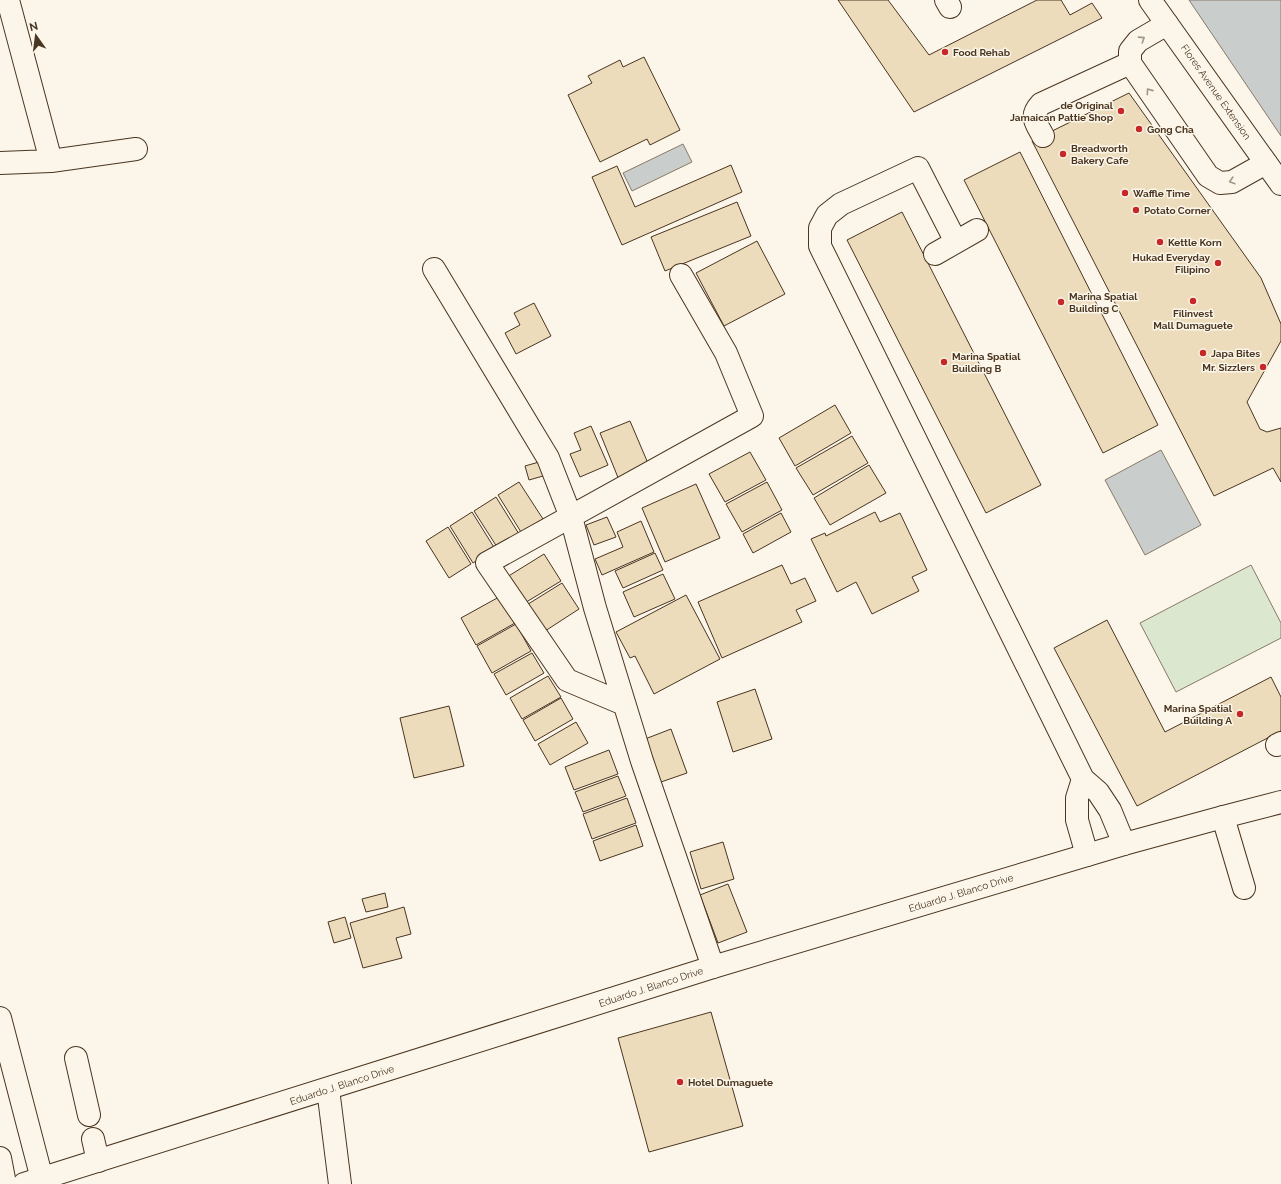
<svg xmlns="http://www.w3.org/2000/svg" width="1281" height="1184" font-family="Raleway,sans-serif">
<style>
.green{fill:#dce7d0;stroke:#887966}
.water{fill:#c9cecd;stroke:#887966}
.building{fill:#ecdcbc;stroke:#4a3520}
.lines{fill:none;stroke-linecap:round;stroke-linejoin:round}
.minor-casing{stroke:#4a3520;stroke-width:24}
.major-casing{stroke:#4a3520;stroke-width:24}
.minor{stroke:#fbf6e9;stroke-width:22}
.major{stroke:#fbf6e9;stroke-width:22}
.oneway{stroke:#a29684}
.poi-dot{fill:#c62828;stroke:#fbf6e9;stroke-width:1.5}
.labels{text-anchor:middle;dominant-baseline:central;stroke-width:3;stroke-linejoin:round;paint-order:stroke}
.poi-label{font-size:10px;font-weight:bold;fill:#4a3520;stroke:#fbf6e9;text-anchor:start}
.street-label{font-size:10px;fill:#4a3520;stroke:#fbf6e9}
</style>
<rect width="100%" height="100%" fill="#fbf6e9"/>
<path class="green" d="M1251,565L1281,623V638L1176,692L1140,623Z"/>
<path class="water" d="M1189,0H1281V136Z
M683,144L692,162L632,191L623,173Z
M1161,450L1201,525L1145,555L1105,480Z"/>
<path class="building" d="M838,0H888L929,55L1037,0H1061L1070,15L1092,3L1102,18L914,112Z
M644,57L680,130L650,145L647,139L600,162L568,95L592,83L588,76L620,60L623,67Z
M1129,93L1261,278L1281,324V341L1247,402L1260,429L1267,432L1281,428V482L1273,468L1214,496L1032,141Z
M1020,152L1158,425L1103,453L964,180Z
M731,165L742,192L622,245L592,177L617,166L635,207Z
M737,202L751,236L665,271L651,237Z
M902,212L1041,485L986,513L847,240Z
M757,241L785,294L724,326L696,273Z
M534,303L551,336L516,354L505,333L520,325L514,313Z
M835,405L851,433L795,466L779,438Z
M630,421L650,468L619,480L600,433Z
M591,426L608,465L580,477L570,454L581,450L574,433Z
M852,436L868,463L813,495L796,468Z
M750,452L766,480L725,502L709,474Z
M539,462L543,476L529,480L525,466Z
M869,465L886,493L830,525L814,498Z
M519,482L543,519L521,532L498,495Z
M767,482L782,510L742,532L726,504Z
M696,484L720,538L665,562L642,508Z
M496,497L519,534L497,547L474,511Z
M472,512L495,549L473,563L450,526Z
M875,512L880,522L900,513L927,570L912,577L919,591L872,614L856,582L837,592L811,539L825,533L826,536Z
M781,513L791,532L753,553L743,534Z
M607,517L616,537L594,545L586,525Z
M641,521L654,552L602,575L595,559L623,547L617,532Z
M448,527L471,564L449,578L426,541Z
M655,553L663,570L623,588L615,571Z
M544,554L561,581L523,604L507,577Z
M782,565L791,584L805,578L816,601L796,610L802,622L722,658L698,602Z
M663,574L675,599L634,617L623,592Z
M562,583L579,609L542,633L525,606Z
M686,595L720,659L654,694L635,656L630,658L616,632Z
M499,597L515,623L476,645L461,618Z
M1107,620L1165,732L1271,677L1281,697V731L1137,806L1054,648Z
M516,624L531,651L492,673L477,646Z
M532,653L544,673L506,695L494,674Z
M548,676L561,697L522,719L510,698Z
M755,689L772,739L733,752L717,702Z
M561,698L573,719L535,741L523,720Z
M449,706L464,766L414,778L400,718Z
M576,722L588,743L550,765L538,744Z
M671,729L687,773L661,782L645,739Z
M609,750L618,774L574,790L565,767Z
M618,776L626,796L583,812L575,792Z
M627,798L636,823L592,839L583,814Z
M636,825L643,846L600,861L593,841Z
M723,842L734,879L701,889L690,852Z
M728,884L747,932L718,943L700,895Z
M385,893L388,907L366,912L362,899Z
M404,907L411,934L396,938L402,958L363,968L350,923Z
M345,917L351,938L334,943L328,922Z
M711,1012L743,1126L649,1152L618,1038Z"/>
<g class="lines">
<g class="minor-casing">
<path id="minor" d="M946,0L950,7
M1167,24L1138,41L1130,51V63L1208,176L1220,183L1232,182L1266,163
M1043,136C1036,122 1029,117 1041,104L1130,63
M51,161L136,149
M0,163L51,161L8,0
M956,242L918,168L841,204L827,215L820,228V246L1083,779L1098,792L1110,810L1124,844
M935,254L977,230
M434,269L548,458L571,517L595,608L642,761L713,967
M624,704L567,680L487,563L752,416L726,353L681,275
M1277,745L1281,743
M1083,779L1077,798V820L1087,855
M1223,817L1244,888
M0,1018L42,1179
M76,1058L89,1115
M328,1089L340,1184
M93,1139L98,1161
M0,1158L5,1184"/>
</g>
<g class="major-casing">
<path id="major" d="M1150,0L1281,184
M24,1184L713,967L1124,844L1223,817L1281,802"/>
</g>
<use href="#minor" class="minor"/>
<use href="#major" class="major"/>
</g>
<defs><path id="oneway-chevron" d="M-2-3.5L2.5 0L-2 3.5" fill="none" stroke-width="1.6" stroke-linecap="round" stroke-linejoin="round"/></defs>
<g class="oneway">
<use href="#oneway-chevron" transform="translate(1142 39) rotate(-33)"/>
<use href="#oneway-chevron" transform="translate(1149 91) rotate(-125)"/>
<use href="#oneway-chevron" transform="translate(1232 181) rotate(163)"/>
</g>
<g class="poi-dot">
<circle cx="945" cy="52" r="4"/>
<circle cx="1121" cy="111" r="4"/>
<circle cx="1139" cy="129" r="4"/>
<circle cx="1063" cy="154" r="4"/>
<circle cx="1125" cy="193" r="4"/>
<circle cx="1136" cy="210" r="4"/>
<circle cx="1160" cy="242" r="4"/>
<circle cx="1218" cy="263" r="4"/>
<circle cx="1193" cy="301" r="4"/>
<circle cx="1061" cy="302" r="4"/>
<circle cx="1203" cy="353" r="4"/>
<circle cx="944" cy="362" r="4"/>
<circle cx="1263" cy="367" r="4"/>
<circle cx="1240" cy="714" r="4"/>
<circle cx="680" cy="1082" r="4"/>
</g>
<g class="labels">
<g class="poi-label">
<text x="953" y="52">Food Rehab</text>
<text x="1113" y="105" text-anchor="end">de Original<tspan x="1113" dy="12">Jamaican Pattie Shop</tspan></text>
<text x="1147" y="129">Gong Cha</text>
<text x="1071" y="148">Breadworth<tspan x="1071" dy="12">Bakery Cafe</tspan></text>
<text x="1133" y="193">Waffle Time</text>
<text x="1144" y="210">Potato Corner</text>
<text x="1168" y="242">Kettle Korn</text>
<text x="1210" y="257" text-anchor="end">Hukad Everyday<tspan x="1210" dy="12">Filipino</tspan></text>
<text x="1069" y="296">Marina Spatial<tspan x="1069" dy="12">Building C</tspan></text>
<text x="1193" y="313" text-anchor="middle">Filinvest<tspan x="1193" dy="12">Mall Dumaguete</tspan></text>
<text x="1211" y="353">Japa Bites</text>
<text x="952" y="356">Marina Spatial<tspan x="952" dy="12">Building B</tspan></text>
<text x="1255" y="367" text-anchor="end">Mr. Sizzlers</text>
<text x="1232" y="708" text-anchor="end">Marina Spatial<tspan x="1232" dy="12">Building A</tspan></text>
<text x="688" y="1082">Hotel Dumaguete</text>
</g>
<g class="street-label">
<text transform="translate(1216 92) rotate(55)">Flores Avenue Extension</text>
<text transform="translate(961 893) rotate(-17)">Eduardo J. Blanco Drive</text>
<text transform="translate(651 987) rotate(-18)">Eduardo J. Blanco Drive</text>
<text transform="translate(342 1085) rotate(-18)">Eduardo J. Blanco Drive</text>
</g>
</g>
<g transform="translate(36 36) rotate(346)" stroke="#fbf6e9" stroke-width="3" paint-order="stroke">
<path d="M0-3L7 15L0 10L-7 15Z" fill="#4a3520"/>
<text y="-6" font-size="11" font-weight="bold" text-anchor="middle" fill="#4a3520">N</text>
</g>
</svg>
